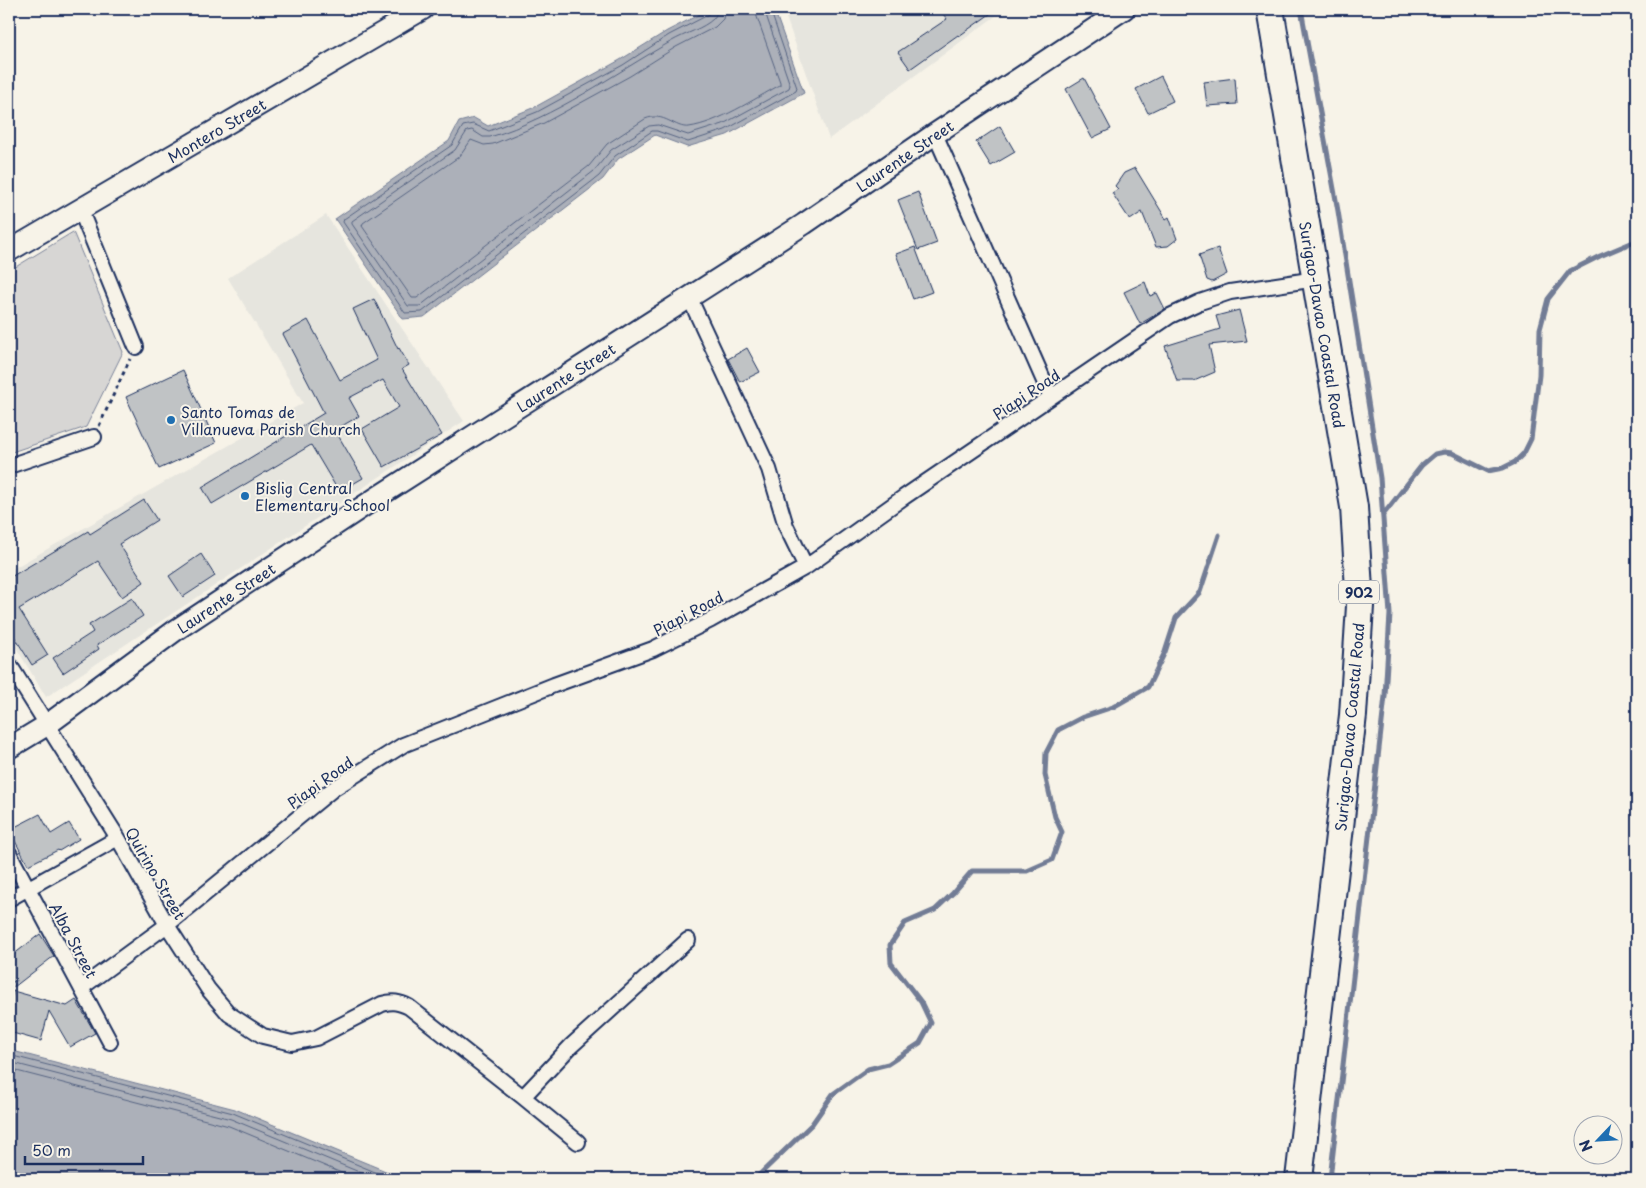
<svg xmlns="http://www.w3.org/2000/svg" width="1646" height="1188" font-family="'Playpen Sans',sans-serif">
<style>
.built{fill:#e6e5de}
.green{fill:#d7d6d4;stroke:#798299}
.water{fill:#acb0b9;stroke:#727c95}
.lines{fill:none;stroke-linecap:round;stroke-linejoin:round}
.shore{stroke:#556382;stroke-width:1}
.stream{stroke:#727c95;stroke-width:5}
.building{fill:#c0c3c5;stroke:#1b2f5e}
.street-casing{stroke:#1b2f5e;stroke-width:18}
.secondary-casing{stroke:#1b2f5e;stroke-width:24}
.highway-casing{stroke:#1b2f5e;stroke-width:30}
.path{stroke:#1b2f5e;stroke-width:3;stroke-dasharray:4 4;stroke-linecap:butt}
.street{stroke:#f7f3e8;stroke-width:14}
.secondary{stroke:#f7f3e8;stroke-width:20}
.highway{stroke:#f7f3e8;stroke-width:26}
.poi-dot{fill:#1f6fb2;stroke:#f7f3e8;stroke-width:2}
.labels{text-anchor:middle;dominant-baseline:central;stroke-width:4;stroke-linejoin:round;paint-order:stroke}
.shield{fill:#f7f3e8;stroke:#5d6a87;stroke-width:1}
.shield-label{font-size:14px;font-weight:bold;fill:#1b2f5e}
.street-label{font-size:15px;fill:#1b2f5e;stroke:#f7f3e8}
.poi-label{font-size:15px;fill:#1b2f5e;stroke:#f7f3e8;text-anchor:start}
</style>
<rect width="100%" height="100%" fill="#f7f3e8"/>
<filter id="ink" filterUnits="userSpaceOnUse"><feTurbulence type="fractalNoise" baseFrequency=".02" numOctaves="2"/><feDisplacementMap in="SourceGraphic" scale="10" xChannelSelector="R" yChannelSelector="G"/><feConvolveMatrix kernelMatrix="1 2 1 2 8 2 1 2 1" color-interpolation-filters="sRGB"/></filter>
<g filter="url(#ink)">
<path class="built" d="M783,9H1005L829,139Z
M326,215L464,421L46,697L9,636V571L303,403L228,278Z"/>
<path class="green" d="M73,232L123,352L86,427L9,453V271Z"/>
<path class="water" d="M710,9H774L804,93L727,135L687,147L655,135L618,159L603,179L424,317L403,319L335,219L449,141L459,122L474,118L488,126L535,107L620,60L667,31Z
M9,1050L235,1109L405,1179H9Z"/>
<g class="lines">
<path class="shore" d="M711,9L708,15L669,35L623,65L537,112L489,131L473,124L463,126L452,145L344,219L343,222L405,313L422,312L599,176L615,156L652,131H657L688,142L725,130L796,91L797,88L770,9
M717,9C717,13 716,16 713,19C704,28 684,34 672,41C613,74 556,117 490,137H483L472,130L467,131L455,150L352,221V224L408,306H420L594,171L611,150L649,126L658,125L688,135L723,124L789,88L790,85L764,9
M725,9L723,19L715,27L676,47L630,76L544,123L493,144L484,145L471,140L460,156L363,223L362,226L412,298H417L589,166L607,144L645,119C664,111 675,129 689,127C718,123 754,99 780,85V82L757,17L756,9
M9,1055L233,1113L392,1179
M9,1062L231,1119L376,1179
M9,1069L229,1126L356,1179"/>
<path class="stream" d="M1301,9L1338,211L1380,478L1390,614L1385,696L1330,1179
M1383,515L1422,465L1435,454L1444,452L1452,453L1488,471L1503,468L1515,462L1524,453L1531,439L1539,375L1540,329L1548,299L1570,271L1600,256L1631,243L1637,242
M755,1179L812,1124L833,1094L868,1069L888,1064L920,1043L931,1023L921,1002L891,963L890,945L905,923L935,910L953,893L972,871H1027L1052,860L1062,832L1055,817L1045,775L1046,753L1058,730L1083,717L1113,707L1148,687L1165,652L1176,618L1200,592L1219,535"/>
</g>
<path class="building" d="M939,9H997L959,36L958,35L910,69L898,52L947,19Z
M1161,76L1173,101L1148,113L1136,89Z
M1084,78L1111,129L1092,138L1066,89Z
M1235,78L1237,104L1207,106L1204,82Z
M1000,126L1015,152L991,166L976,142Z
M1135,168L1166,219L1169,217L1177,239L1168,246L1156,247L1142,212L1130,220L1112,193L1118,189L1115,186L1124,173Z
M918,192L937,243L918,250L898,200Z
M915,247L932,292L913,299L896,254Z
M1218,248L1227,274L1212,282L1207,280L1199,255Z
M1145,282L1150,296L1157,293L1165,309L1140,324L1124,292Z
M374,299L398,349L399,348L409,365L402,369L442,435L384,467L362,429L399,407L383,380L349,398L359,416L335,430L363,478L339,492L311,445L212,504L202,487L324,413L283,334L308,320L340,380L377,360L353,309Z
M1239,310L1247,341L1209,345L1215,372L1194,381H1177L1165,346L1220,329L1216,316Z
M747,348L760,372L740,382L728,359Z
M183,370L216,443L159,469L126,397Z
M144,500L157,520L119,544L144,582L122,597L98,561L19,609L48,655L32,665L9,628V578L88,531L90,534Z
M201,554L215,576L183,597L169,576Z
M132,598L143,616L97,645L99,649L63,673L53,658L93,632L89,625Z
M40,814L51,834L69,823L79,839L59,851L58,850L28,865L9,830Z
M40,934L54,956L14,987L16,980L9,985V958Z
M13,991L67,1006L76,1000L95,1033L70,1047L49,1011L41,1041L9,1032V1008Z"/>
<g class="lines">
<g class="street-casing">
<path id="street" d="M935,134L1051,397
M80,209L136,347
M690,299L769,469L786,526L806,567
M9,466L94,437
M9,664L118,838L167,925L208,989L229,1014L263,1036L292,1043L316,1038L382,1004C393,1001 399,1002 409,1007L523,1097L578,1142
M9,853L110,1042
M9,899L118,838
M81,988L167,925L333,789L403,745L554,685L653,649L711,620L806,567L904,497L1170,316L1200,302L1230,292L1316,279
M523,1097L571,1046L688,940"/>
</g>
<g class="secondary-casing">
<g id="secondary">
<path id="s1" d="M9,251L423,9"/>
<path id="s2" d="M9,748L47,725L176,630L376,498L804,224L935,134L1124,9"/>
</g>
</g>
<g class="highway-casing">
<g id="highway">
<path id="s3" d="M1270,9L1354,507L1360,606L1353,715L1299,1179"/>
</g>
</g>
<path class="path" d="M99,426L130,359"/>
<use href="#street" class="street"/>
<use href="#secondary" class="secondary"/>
<use href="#highway" class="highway"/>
</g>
</g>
<g class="poi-dot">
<circle cx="171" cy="420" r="5"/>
<circle cx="245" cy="496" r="5"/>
</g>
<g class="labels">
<rect class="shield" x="1339" y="580.5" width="40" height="23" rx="4"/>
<g class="shield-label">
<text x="1359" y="592">902</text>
</g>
<g class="street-label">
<text stroke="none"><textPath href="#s1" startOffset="240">Montero Street</textPath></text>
<text stroke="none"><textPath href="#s2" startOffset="1074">Laurente Street</textPath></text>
<text stroke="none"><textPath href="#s3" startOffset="320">Surigao-Davao Coastal Road</textPath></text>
<text stroke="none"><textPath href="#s2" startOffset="669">Laurente Street</textPath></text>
<text transform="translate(1026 394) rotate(-34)">Piapi Road</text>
<text stroke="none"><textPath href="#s2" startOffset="264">Laurente Street</textPath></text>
<text transform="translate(688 613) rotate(-28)">Piapi Road</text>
<text transform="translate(1349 727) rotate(-85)">Surigao-Davao Coastal Road</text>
<text transform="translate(320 782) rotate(-36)">Piapi Road</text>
<text transform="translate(156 873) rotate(60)">Quirino Street</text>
<text transform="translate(74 940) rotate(62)">Alba Street</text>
</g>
<g class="poi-label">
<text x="181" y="411">Santo Tomas de<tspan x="181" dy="17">Villanueva Parish Church</tspan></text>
<text x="255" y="487">Bislig Central<tspan x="255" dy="17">Elementary School</tspan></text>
</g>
</g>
<rect width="1646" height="1188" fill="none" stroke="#f7f3e8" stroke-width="30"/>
<rect x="15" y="15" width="1616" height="1158" fill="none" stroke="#1b2f5e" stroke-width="2" filter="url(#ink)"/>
<g transform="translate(1598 1140) rotate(245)"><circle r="24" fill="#f7f3e8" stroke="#9fa5b1"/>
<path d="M0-4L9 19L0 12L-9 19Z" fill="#1f6fb2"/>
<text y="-8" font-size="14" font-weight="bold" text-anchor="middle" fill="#1b2f5e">N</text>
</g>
<path d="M25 1156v8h118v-8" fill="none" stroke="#1b2f5e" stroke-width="2.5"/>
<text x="32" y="1156" font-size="15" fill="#1b2f5e" stroke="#f7f3e8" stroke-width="4" paint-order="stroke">50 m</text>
</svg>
